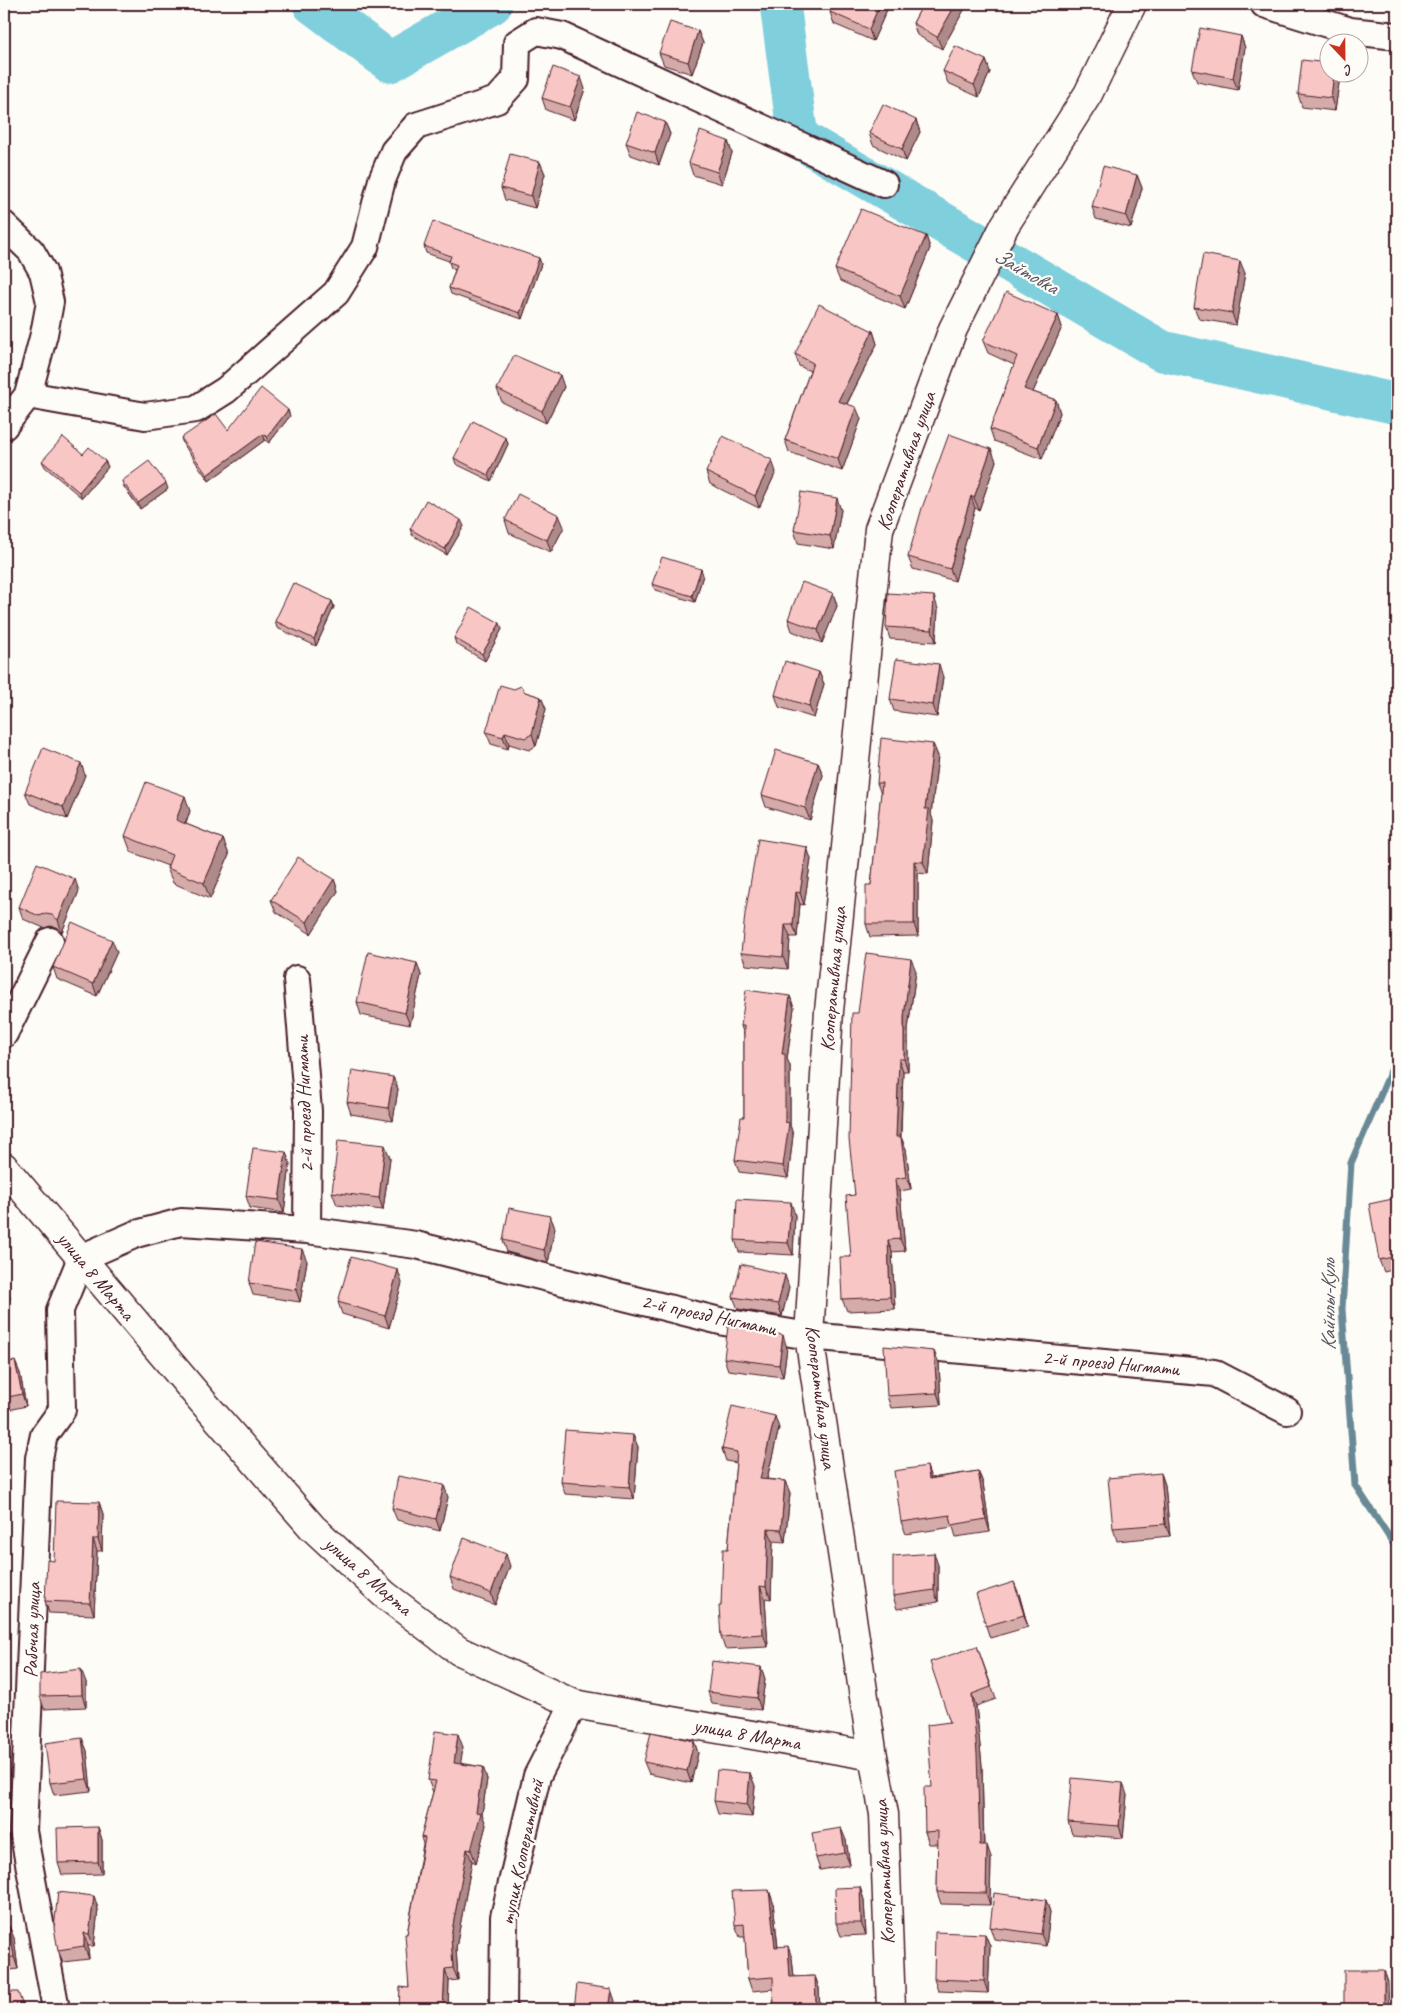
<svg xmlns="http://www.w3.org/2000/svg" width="1401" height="2013" font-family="Caveat,sans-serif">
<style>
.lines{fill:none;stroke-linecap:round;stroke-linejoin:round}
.stream{stroke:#6a8996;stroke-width:7}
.river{stroke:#80cfdd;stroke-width:41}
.street-casing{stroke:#4a1f2b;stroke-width:30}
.secondary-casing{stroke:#4a1f2b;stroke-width:31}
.street{stroke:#fdfcf7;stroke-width:26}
.secondary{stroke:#fdfcf7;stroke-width:28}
.wall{fill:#d5aba9;stroke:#4a1f2b}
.shaded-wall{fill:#ae8b8a;stroke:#4a1f2b}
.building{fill:#f8c7c5;stroke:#4a1f2b}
.labels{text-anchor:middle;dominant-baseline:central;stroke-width:4.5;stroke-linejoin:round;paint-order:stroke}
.street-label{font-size:20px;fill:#4a1f2b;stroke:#fdfcf7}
.water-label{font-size:21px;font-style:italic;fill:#5a5460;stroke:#fdfcf7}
</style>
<rect width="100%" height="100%" fill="#fdfcf7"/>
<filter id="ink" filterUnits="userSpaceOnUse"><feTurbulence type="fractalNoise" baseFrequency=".02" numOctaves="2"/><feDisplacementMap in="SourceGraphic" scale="10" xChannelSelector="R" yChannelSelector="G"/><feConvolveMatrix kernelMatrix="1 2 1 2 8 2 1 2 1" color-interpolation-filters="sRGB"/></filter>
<g filter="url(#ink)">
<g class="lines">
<path class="stream" d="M1397,1057L1351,1163L1342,1309L1355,1485L1397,1549"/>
<path class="river" d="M313,4L390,62L492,4
M780,4L798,138L1162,351L1397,404"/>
<g class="street-casing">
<path id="street" d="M1264,4L1350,31L1397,36
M4,225L31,251L43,272L50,302L44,334L28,395L4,426
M28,395L145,416L196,409L226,390L336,293L365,247L382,180L394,151L416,126L497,100L516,79L517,43L536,31L562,36L884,184
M297,979L308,1111L307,1230
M4,1034L50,941
M56,2009L23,1831L39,1458L44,1435L62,1410L60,1310L81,1258L136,1234L181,1222L307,1230L416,1245L724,1322L809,1336L1214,1373L1287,1411
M503,2009L504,1917L537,1776L574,1704"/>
</g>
<g class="secondary-casing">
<path id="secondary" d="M4,1167L203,1402L312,1527L385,1595L459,1651L574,1704L873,1756
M891,2009L884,1814L873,1756L809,1336L829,1011L879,529L953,329L1005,225L1088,94L1132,4"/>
</g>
<use href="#street" class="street"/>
<use href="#secondary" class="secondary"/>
</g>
<path class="wall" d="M923,4H961L964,10L942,49L917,35L913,23Z
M889,5L873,41L834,24L830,12Z
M698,31L703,43L692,74L664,65L659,53Z
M1241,36L1245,48L1238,90L1197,82L1192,70Z
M986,60L990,72L979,97L948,83L943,71Z
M1340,76L1335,111L1302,107L1298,94Z
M585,89L574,120L546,110L542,98Z
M916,120L920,132L906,161L873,145L869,133Z
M665,122L670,134L659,165L631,155L626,143Z
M728,141L732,153L722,184L693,175L689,163Z
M540,162L545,174L535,208L505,200L501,188Z
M1137,175L1142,188L1131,228L1096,219L1092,207Z
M926,236L930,248L905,309L840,281L835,269Z
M424,246L539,258L541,264L522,319L451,294L449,288L455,270L451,268L449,262V261L426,253Z
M1245,273L1236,325L1199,319L1194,307Z
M1058,315L1062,327L1033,392L1056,400L1060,413L1042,459L994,441L990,429L1014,365L988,353L983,341Z
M873,331L877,344L847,404L861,419L842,471L789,452L785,440L810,371L799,366L795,354Z
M564,387L546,423L502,402L497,389Z
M290,416L269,443L265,440L209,481L183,444L181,438L228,430Z
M506,438L508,444L491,481L456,464L454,458Z
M991,449L996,461L979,510L975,508L955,581L913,569L908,557Z
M83,454L105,461L108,467L82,498L45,467L42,461Z
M706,472H776L759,508L710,484Z
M122,481L168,489L140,509L124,487Z
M841,510L834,549L798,543L794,530Z
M505,520L564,527L551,552L509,533Z
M464,526L447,555L412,535L410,529Z
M703,575L695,602L655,590L652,584Z
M833,593L837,606L822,643L792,631L788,619Z
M332,601L334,607L316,646L277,628L275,621Z
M938,609L936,642L890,639L886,627Z
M502,629L485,661L456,644L454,638Z
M819,672L824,684L814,718L779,707L775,695Z
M943,677L937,717L894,711L890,699Z
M525,692L541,697L546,709L536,746L529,750L509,744L508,749L491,744L486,732Z
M933,744L938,756L931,814L933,821L928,874L918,873V936L870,937L866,924L871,885L881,794L877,783Z
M818,763L823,775L810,820L766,807L762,795Z
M85,775L67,819L30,804L25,792Z
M190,811L186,824L223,839L229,855L210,899L173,883L167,868L168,866L131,852L125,836Z
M811,859L804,905L800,904L797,937H790L788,969L746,965L741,953Z
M334,879L338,891L311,934L276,912L271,900Z
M79,891L62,932L56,927L50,926L44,928L23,919L19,907Z
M117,952L97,996L57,979L53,967Z
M417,963L421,975L410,1025L361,1015L357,1002Z
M916,971L908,1029V1071H903L901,1137L906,1149L911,1189L900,1191L905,1251L892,1252L895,1309L847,1311L842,1299L851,1257L855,1195L858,1013Z
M790,996L794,1008L787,1059L790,1066V1125L793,1135L788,1178L739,1172L735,1160L744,1117V1035L741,1026Z
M393,1077L398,1089L393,1121L351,1114L347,1102Z
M286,1152L290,1164L284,1213L250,1208L246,1196Z
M390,1158L383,1210L337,1205L332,1192Z
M1397,1198V1269L1384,1272L1379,1260Z
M795,1215L793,1255L739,1252L735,1240Z
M550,1216L555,1228L548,1263L507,1252L503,1240Z
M307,1261L300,1302L253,1295L249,1283Z
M4,1272L10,1299L4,1300Z
M402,1283L389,1328L342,1314L338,1302Z
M789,1287L782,1316L738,1309L733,1297Z
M787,1348L783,1377L728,1370L724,1358Z
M4,1363L20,1373L26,1406L4,1411Z
M939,1363L941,1405L891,1408L887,1396Z
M779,1428L767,1479L785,1481L790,1493L785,1542L773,1541L771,1599L765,1598L768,1647L725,1649L721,1637V1606L728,1549L736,1463L726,1461L722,1449Z
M633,1435L638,1447L634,1499L565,1494L561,1482Z
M978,1471L983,1483L990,1532L956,1537L953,1527L906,1534L901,1522L931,1478Z
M1161,1473L1165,1485L1170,1536L1117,1541L1113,1528Z
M448,1497L440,1531L397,1520L392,1508Z
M99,1502L103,1514L102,1551H97L94,1615L49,1613L45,1601L54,1561Z
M938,1565V1602L897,1609L893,1596Z
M510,1566L495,1605L454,1589L450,1577Z
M1019,1594L1028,1627L990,1638L986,1626Z
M977,1646L996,1699L976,1706L982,1766L984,1845L991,1857L990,1905L941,1904L937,1892L938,1844H929L925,1832L932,1787L950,1722Z
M761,1667L765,1679L761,1710L712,1704L708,1692Z
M86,1682V1707L44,1709L40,1696Z
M82,1738L87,1751L91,1791L54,1795L50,1783Z
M694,1741L698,1753L691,1783L649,1774L644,1762Z
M463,1747L460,1763L483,1767L487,1779L482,1814L486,1825L476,1863L472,1861L456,1948L458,1980L449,1981L448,2009H399L409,1988L407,1934L423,1844L421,1837L433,1792L428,1780Z
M750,1773L755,1786L752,1817L718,1814L714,1801Z
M1127,1795L1123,1838L1072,1834L1068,1822Z
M98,1827L102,1840V1874L62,1875L58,1863Z
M846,1840L850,1865L820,1870L816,1858Z
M860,1887L864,1900L866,1935L841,1936L836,1923Z
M769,1890L773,1902L778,1947L792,1958L794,1977L815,1976L819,1988L820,2009H774L773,1989L752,1991L748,1979L745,1937H740L735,1925Z
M94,1896L98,1909L94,1946H88L89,1959L63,1962L58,1950Z
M1046,1900L1050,1912L1046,1946L994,1939L990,1927Z
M4,1926H9L14,1938L18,1969L4,1971Z
M985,1934L990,1946L988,1993L938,1991L934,1979Z"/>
<path class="shaded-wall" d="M880,4H888L889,5L873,41L869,29Z
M956,4H961L964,10L942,49L937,37Z
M698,31L703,43L692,74L688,62Z
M1241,36L1245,48L1238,90L1233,78Z
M986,60L990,72L979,97L974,85Z
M1334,72H1338L1340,76L1335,111L1331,98Z
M581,77L585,89L574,120L570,107Z
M916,120L920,132L906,161L902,149Z
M665,122L670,134L659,165L655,153Z
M728,141L732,153L722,184L717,172Z
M540,162L545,174L535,208L531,196Z
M1137,175L1142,188L1131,228L1126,216Z
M926,236L930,248L905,309L900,296Z
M539,258L541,264L522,319L520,313Z
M1240,261L1245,273L1236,325L1232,313Z
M1058,315L1062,327L1029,401L1024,389Z
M873,331L877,344L842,413L838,401Z
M560,375L564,387L546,423L542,411Z
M1056,400L1060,413L1042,459L1038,447Z
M856,407L861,419L842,471L838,459Z
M288,410L290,416L269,443L267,437Z
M263,434L265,440L209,481L207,475Z
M506,438L508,444L491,481L488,475Z
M991,449L996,461L979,510L974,498Z
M772,460L776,472L759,508L755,496Z
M105,461L108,467L82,498L79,492Z
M166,483L168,489L140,509L138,503Z
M971,496L975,508L955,581L950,569Z
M837,498L841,510L834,549L830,536Z
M559,515L564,527L551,552L547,540Z
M461,520L464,526L447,555L445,549Z
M701,569L703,575L695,602L692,596Z
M833,593L837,606L822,643L818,630Z
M934,596L938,609L936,642L932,630Z
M332,601L334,607L316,646L314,639Z
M500,623L502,629L485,661L482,654Z
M939,664L943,677L937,717L933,705Z
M819,672L824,684L814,718L809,706Z
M541,697L546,709L536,746L532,734Z
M505,732L509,744L508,749L503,737Z
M933,744L938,756L931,814L933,821L928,874L923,862L925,809Z
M81,763L85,775L67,819L63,807Z
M818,763L823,775L810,820L805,808Z
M185,796L190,811L181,835L176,820Z
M223,839L229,855L210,899L204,883Z
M807,847L811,859L804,905L800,893Z
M914,861L918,873V936L914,924Z
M75,879L79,891L62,932L58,920Z
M334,879L338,891L311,934L307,922Z
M796,892L800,904L797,937L793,925Z
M785,925L790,937L788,969L783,957Z
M112,940L117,952L97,996L93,984Z
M911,959L916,971L908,1029V1071L904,1059V1017Z
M417,963L421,975L410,1025L405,1013Z
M790,996L794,1008L787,1059L790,1066V1125L793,1135L788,1178L783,1166L785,1122L782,1054Z
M899,1059L903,1071L900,1149L896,1137Z
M393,1077L398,1089L393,1121L388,1108Z
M901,1137L906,1149L911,1189L906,1177Z
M385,1145L390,1158L383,1210L379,1198Z
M286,1152L290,1164L284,1213L279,1200Z
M895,1179L900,1191L905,1251L900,1239Z
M791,1202L795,1215L793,1255L788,1243Z
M550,1216L555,1228L548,1263L544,1250Z
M888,1240L892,1252L895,1309L890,1297Z
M302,1249L307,1261L300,1302L296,1290Z
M398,1270L402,1283L389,1328L385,1316Z
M4,1272L10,1299L8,1293L4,1276Z
M785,1275L789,1287L782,1316L778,1304Z
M783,1335L787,1348L783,1377L779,1365Z
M934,1351L939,1363L941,1405L937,1393Z
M15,1361L20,1373L26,1406L22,1394Z
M775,1416L779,1428L764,1491L760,1479Z
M633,1435L638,1447L634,1499L629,1487Z
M927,1466L931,1478L929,1479Z
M978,1471L983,1483L990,1532L986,1519Z
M1161,1473L1165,1485L1170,1536L1165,1524Z
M785,1481L790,1493L785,1542L781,1530Z
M444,1485L448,1497L440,1531L436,1519Z
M99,1502L103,1514L102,1551L98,1539Z
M768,1529L773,1541L771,1599L766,1587Z
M93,1539L97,1551L94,1615L90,1603Z
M934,1553L938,1565V1602L934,1590Z
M506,1554L510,1566L495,1605L491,1593Z
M1014,1582L1019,1594L1028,1627L1024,1615Z
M760,1586L765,1598L768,1647L763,1634Z
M761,1667L765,1679L761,1710L757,1698Z
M81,1669L86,1682V1707L82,1695Z
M972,1694L976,1706L982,1766L984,1857L980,1845Z
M458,1734L463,1747L459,1775L454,1763Z
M82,1738L87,1751L91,1791L87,1779Z
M694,1741L698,1753L691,1783L687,1771Z
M483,1767L487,1779L482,1814L486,1825L476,1863L471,1850L476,1812Z
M750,1773L755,1786L752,1817L747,1805Z
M1123,1783L1127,1795L1123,1838L1119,1826Z
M98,1827L102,1840V1874L98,1862Z
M841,1828L846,1840L850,1865L845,1853Z
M987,1845L991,1857L990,1905L986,1893Z
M467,1849L472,1861L456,1948L458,1980L453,1968L451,1936Z
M860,1887L864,1900L866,1935L861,1923Z
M769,1890L773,1902L779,1959L775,1947Z
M94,1896L98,1909L94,1946L89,1934Z
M1046,1900L1050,1912L1046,1946L1041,1934Z
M9,1926L14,1938L18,1969L14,1957Z
M84,1933L88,1946L89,1959L84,1946Z
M985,1934L990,1946L988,1993L984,1981Z
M788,1946L792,1958L795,1989L790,1977Z
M445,1969L449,1981L448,2009H443Z
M1384,1970L1388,1982L1389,2009H1384Z
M815,1976L819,1988L820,2009H818L816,2004Z
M611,1989L615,2001L614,2009H608Z"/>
<path class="building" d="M833,4H880L869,29L830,12Z
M923,4H956L937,37L913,23Z
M670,22L698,31L688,62L659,53Z
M1200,28L1241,36L1233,78L1192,70Z
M955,46L986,60L974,85L943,71Z
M1302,60L1328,63V72H1334L1331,98L1298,94Z
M553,67L581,77L570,107L542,98Z
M883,104L916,120L902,149L869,133Z
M637,112L665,122L655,153L626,143Z
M700,131L728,141L717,172L689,163Z
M510,154L540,162L531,196L501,188Z
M1103,166L1137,175L1126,216L1092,207Z
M861,209L926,236L900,296L835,269Z
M433,221L539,258L520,313L449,288L457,265L449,262L451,256L424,246Z
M1203,254L1240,261L1232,313L1194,307Z
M1006,292L1058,315L1024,389L1056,400L1038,447L990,429L1017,356L983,341Z
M819,304L873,331L838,401L856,407L838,459L785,440L813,363L795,354Z
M514,355L560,375L542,411L497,389Z
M261,388L288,410L267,437L263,434L207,475L181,438L216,414L228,430Z
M473,421L506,438L488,475L454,458Z
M949,434L991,449L974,498L971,496L950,569L908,557L922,508Z
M723,436L772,460L755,496L706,472Z
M63,437L83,454L89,447L105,461L79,492L42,461Z
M149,461L166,483L138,503L122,481Z
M801,492L837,498L830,536L794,530Z
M518,494L559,515L547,540L505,520Z
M426,500L461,520L445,549L410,529Z
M662,557L701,569L692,596L652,584Z
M802,582L833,593L818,630L788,619Z
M293,583L332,601L314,639L275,621Z
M888,593L934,596L932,630L886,627Z
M471,607L500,623L482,654L454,638Z
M896,659L939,664L933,705L890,699Z
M785,661L819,672L809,706L775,695Z
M500,685L514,689L521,686L525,692L541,697L532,734L525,738L505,732L503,737L486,732Z
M881,738L933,744L925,809H929L923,862L914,861V924H866V885H871L882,783H877Z
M43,748L81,763L63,807L25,792Z
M776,750L818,763L805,808L762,795Z
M146,782L185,796L176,820L223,839L204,883L167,868L172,855L125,836Z
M758,839L807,847L800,893L796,892L793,925H785L783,957L741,953L745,914Z
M298,857L334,879L307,922L271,900Z
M37,863L75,879L58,920L52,915L45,914L39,916L19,907Z
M72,922L112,940L93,984L53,967Z
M368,952L417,963L405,1013L357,1002Z
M866,953L911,959L904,1017V1059H899L896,1137H901L906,1177L895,1179L900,1239L888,1240L890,1297L842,1299L840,1257H851L846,1196L855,1195L849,1139L852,1013H858Z
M746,990L790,996L782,1054H785V1122L789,1123L783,1166L735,1160L741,1117H744V1026H741Z
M352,1070L393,1077L388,1108L347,1102Z
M338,1140L385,1145L379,1198L332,1192Z
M253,1148L286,1152L279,1200L246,1196Z
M1397,1198V1256L1379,1260L1369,1204Z
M737,1199L791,1202L788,1243L735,1240Z
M509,1208L550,1216L544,1250L503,1240Z
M255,1242L302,1249L296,1290L249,1283Z
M351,1257L398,1270L385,1316L338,1302Z
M741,1264L785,1275L778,1304L733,1297Z
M4,1276L8,1293L4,1294Z
M728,1326L783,1335L779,1365L724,1358Z
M884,1346L934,1351L937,1393L887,1396Z
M15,1361L22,1394L4,1398V1363Z
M732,1406L775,1416L760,1479L785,1481L781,1530L768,1529L766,1587L760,1586L763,1634L721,1637L719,1606H721L723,1549H728L737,1452L722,1449Z
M565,1430L633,1435L629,1487L561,1482Z
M927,1466L929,1479L978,1471L986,1519L952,1525L950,1515L901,1522L894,1471Z
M1161,1473L1165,1524L1113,1528L1108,1478Z
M398,1476L444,1485L436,1519L392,1508Z
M56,1501L99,1502L98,1539H93L90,1603L45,1601L47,1560L54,1561Z
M464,1538L506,1554L491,1593L450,1577Z
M934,1553V1590L893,1596V1556Z
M1014,1582L1024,1615L986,1626L976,1594Z
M977,1646L991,1687L972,1694L977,1754L980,1845H987L986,1893L937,1892L938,1831L925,1832L924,1787H932L927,1725L950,1722L930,1662Z
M712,1661L761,1667L757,1698L708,1692Z
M81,1669L82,1695L40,1696V1674Z
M435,1731L458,1734L454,1763L483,1767L476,1812L481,1813L471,1850L467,1849L451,1936L453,1968L445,1969L443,2009H399L400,1987L409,1988L405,1934H407L425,1838L421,1837L436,1781L428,1780Z
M651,1732L694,1741L687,1771L644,1762Z
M82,1738L87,1779L50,1783L45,1743Z
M717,1770L750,1773L747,1805L714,1801Z
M1072,1778L1123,1783L1119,1826L1068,1822Z
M98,1827V1862L58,1863L57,1828Z
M841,1828L845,1853L816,1858L812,1833Z
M860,1887L861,1923H836L835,1888Z
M769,1890L775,1947L788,1946L790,1977L815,1976L816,2004L807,2005L808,2009H774L773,1977L748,1979L744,1924L735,1925L732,1891Z
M58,1892L94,1896L89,1934L84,1933V1946L58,1950L54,1928Z
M994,1893L1046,1900L1041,1934L990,1927Z
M4,1926H9L14,1957L4,1958Z
M935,1932L985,1934L984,1981L934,1979Z
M1344,1970H1384V2009H1344Z
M577,1984L611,1989L608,2009H574Z
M10,1992H18L24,2009H4V1994Z"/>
</g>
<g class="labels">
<g class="street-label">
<text transform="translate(906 461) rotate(-71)">Кооперативная улица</text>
<text transform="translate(833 979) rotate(-85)">Кооперативная улица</text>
<text transform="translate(304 1104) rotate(-92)">2-й проезд Нигмати</text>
<text transform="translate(96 1276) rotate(50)">улица 8 Марта</text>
<text transform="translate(709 1315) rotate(12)">2-й проезд Нигмати</text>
<text transform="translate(1111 1363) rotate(5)">2-й проезд Нигмати</text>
<text transform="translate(821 1397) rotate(83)">Кооперативная улица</text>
<text transform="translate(368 1576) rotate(41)">улица 8 Марта</text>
<text transform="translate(32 1630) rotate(-88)">Рабочая улица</text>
<text transform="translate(747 1734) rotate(10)">улица 8 Марта</text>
<text transform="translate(522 1852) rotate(-78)">тупик Кооперативной</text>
<text transform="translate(884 1872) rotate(-93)">Кооперативная улица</text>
</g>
<g class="water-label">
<text transform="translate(1026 271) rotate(30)">Зайтовка</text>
<text transform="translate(1328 1305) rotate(-90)">Кайнлы-Куль</text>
</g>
</g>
<rect width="1401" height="2013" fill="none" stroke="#fdfcf7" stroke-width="20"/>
<rect x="10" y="10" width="1381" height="1993" fill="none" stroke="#4a1f2b" stroke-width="2" filter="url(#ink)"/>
<g transform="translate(1344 58) rotate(158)"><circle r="24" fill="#fdfcf7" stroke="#b5a4a5"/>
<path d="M0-4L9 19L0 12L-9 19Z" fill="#c8321e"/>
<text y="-8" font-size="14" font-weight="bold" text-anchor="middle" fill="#4a1f2b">С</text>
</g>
</svg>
